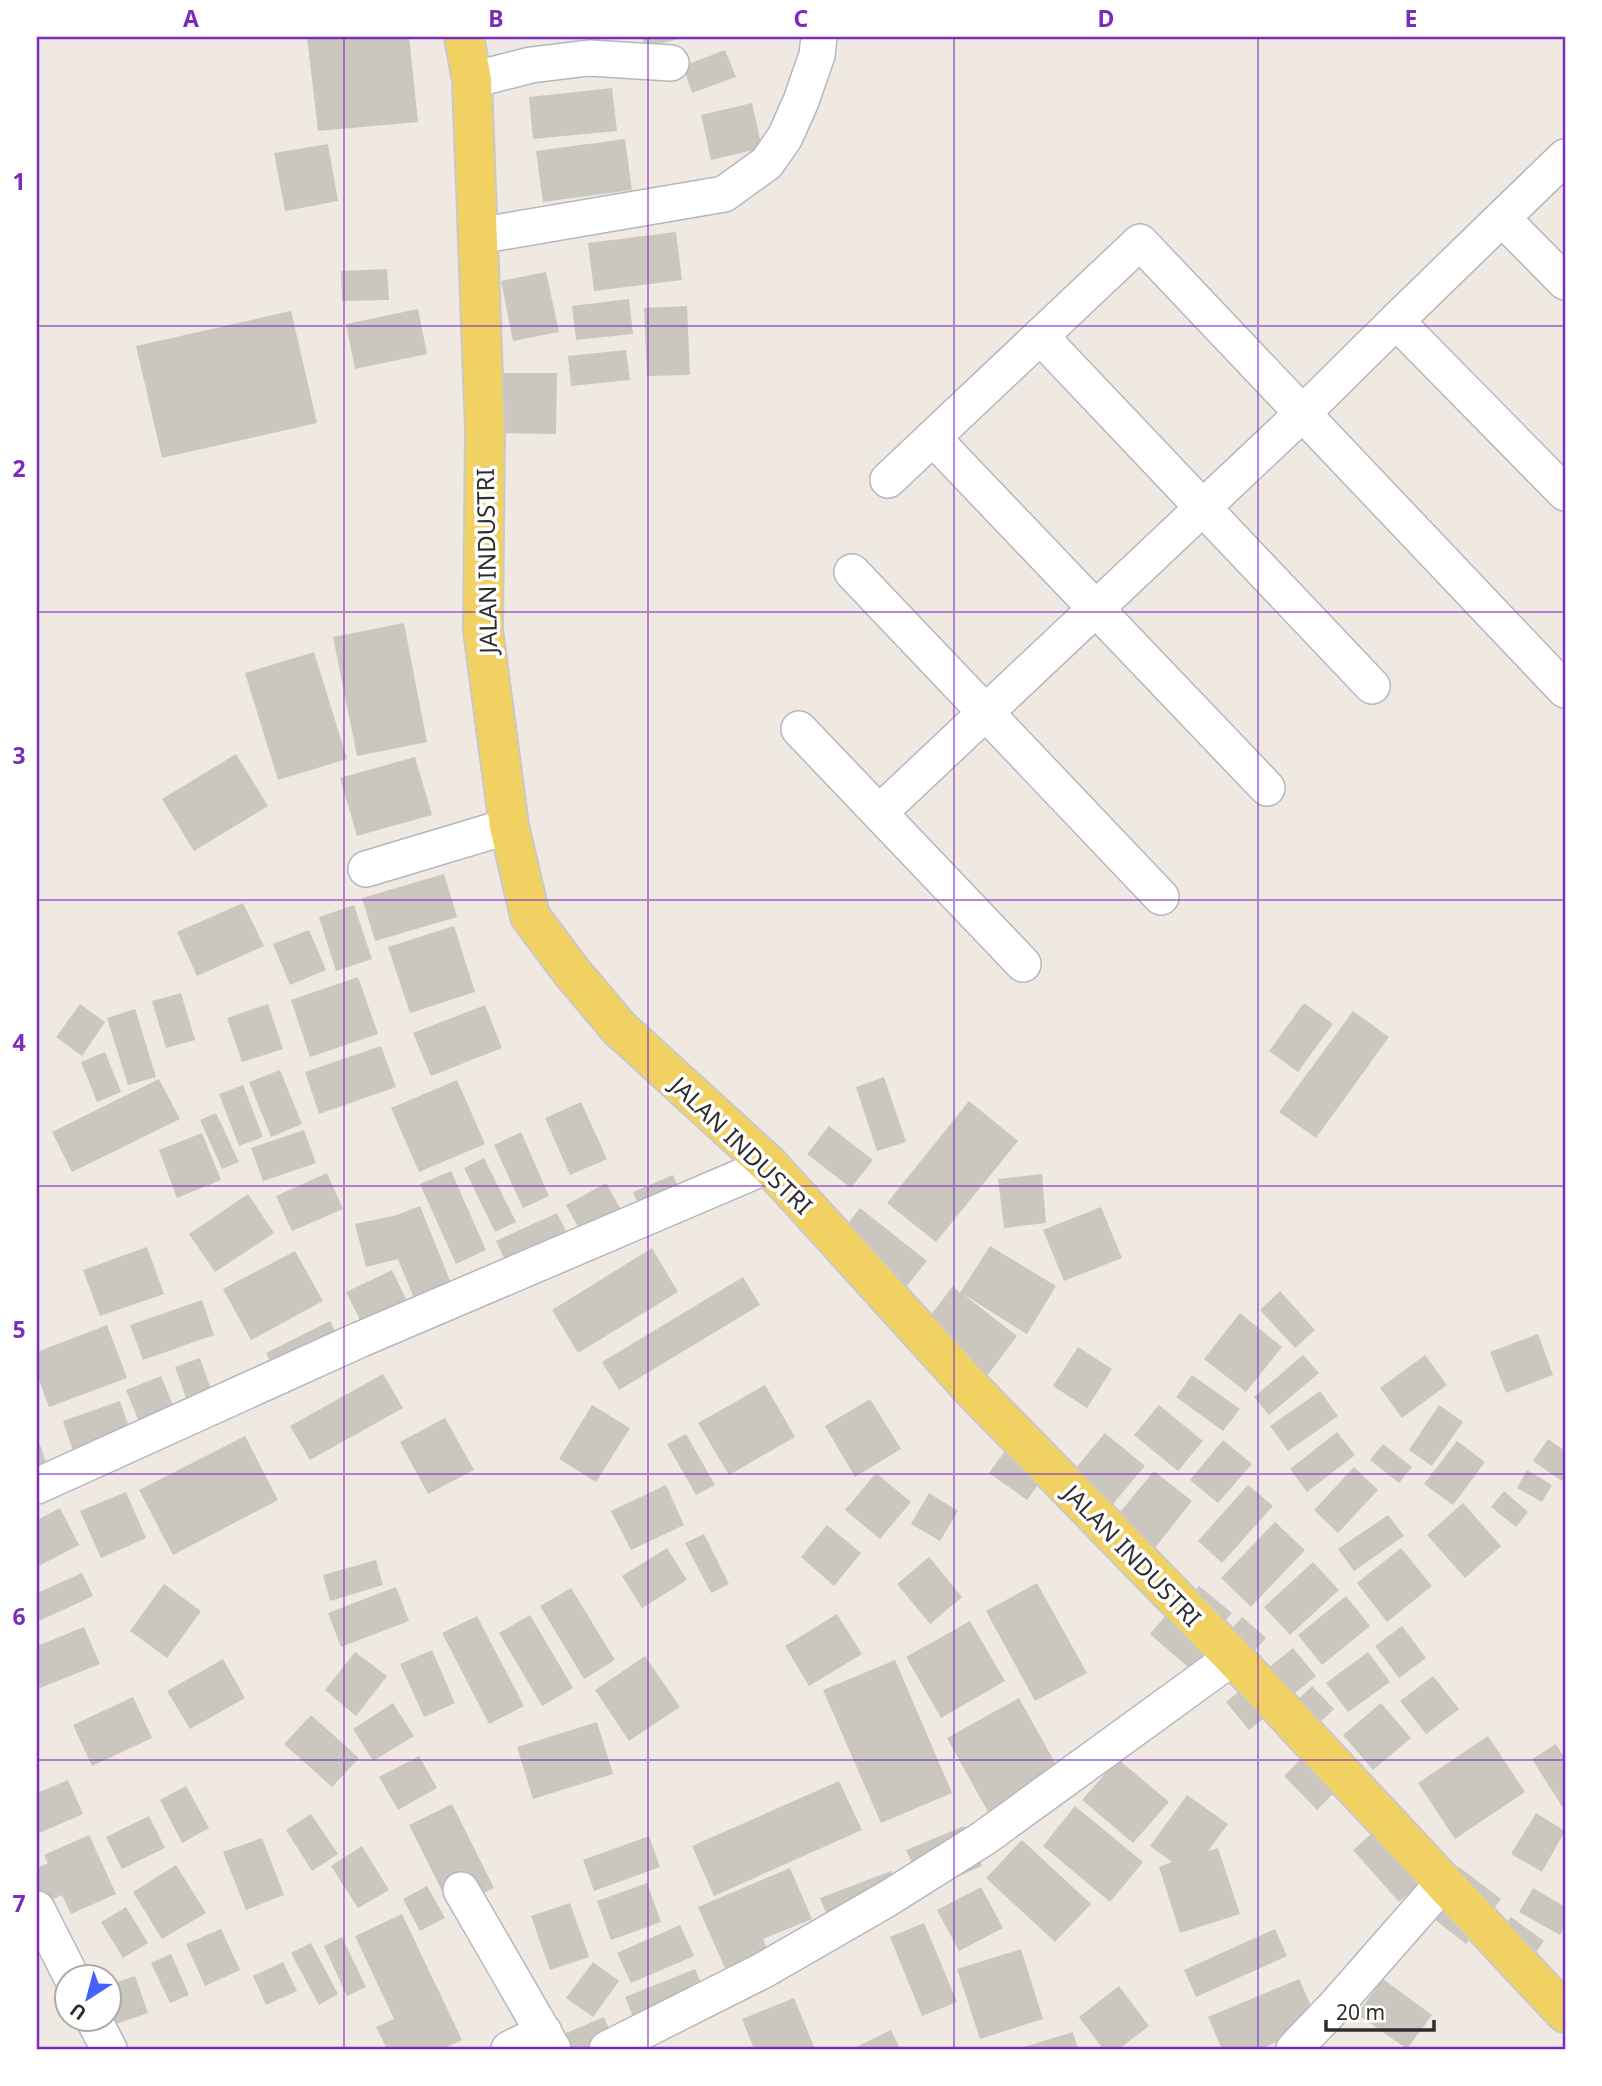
<svg xmlns="http://www.w3.org/2000/svg" width="1602" height="2086" font-family="'Noto Sans',sans-serif">
<style>
.building{fill:#cbc7bf}
.lines{fill:none;stroke-linecap:round;stroke-linejoin:round}
.street-casing{stroke:#b4b7c1;stroke-width:38}
.primary-casing{stroke:#c9c9c9;stroke-width:42}
.street{stroke:#fff;stroke-width:35}
.primary{stroke:#f2d163;stroke-width:38}
.grid{fill:none;stroke:#7b2cbf;stroke-width:2;stroke-opacity:0.55}
.labels{text-anchor:middle;dominant-baseline:central;stroke-width:7;stroke-linejoin:round;paint-order:stroke}
.street-label{font-size:24px;fill:#2e2e2e;stroke:#fff}
.neatline{fill:none;stroke:#7b2cbf;stroke-width:2.5}
.grid-label{font-size:23px;text-anchor:middle;font-weight:bold;fill:#7b2cbf}
</style>
<rect width="100%" height="100%" fill="#efe9e1"/>
<path class="building" d="M307,37H409L418,122L318,131Z
M642,37H684V38L645,47Z
M725,50L736,77L692,93L683,66Z
M612,88L617,131L533,139L529,97Z
M752,103L762,148L711,160L701,115Z
M625,139L632,190L543,202L536,151Z
M328,144L338,201L285,211L274,153Z
M676,232L682,280L594,291L588,243Z
M387,269L389,300L342,301L341,271Z
M546,272L559,332L513,341L501,281Z
M629,299L633,334L576,340L572,306Z
M687,306L690,375L647,376L644,308Z
M418,309L427,354L355,369L346,324Z
M291,311L317,423L162,458L136,346Z
M626,350L630,380L571,386L568,356Z
M501,373H557L556,434L500,433Z
M404,623L427,742L357,756L333,637Z
M314,652L347,759L278,780L245,673Z
M236,754L268,806L194,851L162,799Z
M415,757L432,815L357,836L340,778Z
M444,874L457,917L375,941L362,898Z
M243,903L264,946L197,976L177,932Z
M354,905L372,959L336,971L319,917Z
M454,926L475,992L410,1013L388,947Z
M309,930L326,970L290,985L273,944Z
M358,977L378,1034L310,1057L291,1000Z
M181,993L195,1040L166,1048L152,1001Z
M1304,1003L1333,1024L1298,1072L1269,1051Z
M80,1004L105,1022L82,1056L56,1037Z
M268,1004L283,1049L242,1062L227,1018Z
M485,1005L502,1048L431,1076L413,1033Z
M135,1009L156,1077L128,1085L107,1018Z
M1353,1011L1389,1037L1316,1138L1279,1112Z
M381,1046L396,1087L319,1114L305,1072Z
M105,1052L121,1092L97,1102L81,1062Z
M280,1070L302,1124L271,1137L249,1082Z
M884,1077L906,1142L877,1151L856,1087Z
M159,1079L180,1119L72,1172L52,1132Z
M457,1080L485,1144L419,1172L391,1108Z
M243,1085L263,1137L239,1146L219,1094Z
M969,1101L1018,1141L936,1242L887,1203Z
M581,1102L607,1159L570,1175L545,1118Z
M216,1113L239,1162L222,1169L200,1120Z
M829,1126L873,1160L851,1188L807,1154Z
M304,1130L316,1163L263,1181L251,1148Z
M521,1132L549,1196L523,1208L494,1145Z
M202,1133L221,1180L177,1198L159,1150Z
M484,1158L516,1222L495,1232L464,1168Z
M451,1171L486,1250L456,1264L420,1184Z
M327,1173L343,1209L292,1231L276,1196Z
M1042,1174L1046,1223L1004,1228L998,1179Z
M673,1175L685,1203L645,1220L633,1192Z
M606,1183L628,1222L588,1245L566,1205Z
M248,1194L274,1233L215,1272L189,1234Z
M420,1206L453,1288L416,1303L398,1259L366,1267L355,1224L397,1215Z
M1101,1207L1122,1258L1064,1281L1043,1230Z
M860,1208L927,1261L895,1301L828,1249Z
M557,1213L578,1255L516,1284L496,1241Z
M990,1246L1056,1286L1027,1334L963,1294L1017,1336L978,1388L913,1338L953,1286L960,1293Z
M147,1247L164,1294L100,1316L83,1270Z
M652,1248L678,1292L578,1353L552,1310Z
M295,1251L323,1301L251,1340L223,1289Z
M392,1270L414,1316L369,1338L346,1292Z
M743,1277L760,1305L619,1390L602,1362Z
M1280,1291L1315,1330L1295,1348L1260,1310Z
M202,1300L214,1335L143,1360L130,1325Z
M1240,1313L1282,1347L1246,1392L1204,1359Z
M330,1321L346,1352L281,1384L266,1353Z
M107,1325L127,1378L49,1407L37,1375V1352Z
M1538,1334L1553,1375L1506,1393L1490,1352Z
M1078,1347L1112,1369L1087,1408L1053,1386Z
M1303,1355L1319,1373L1269,1415L1254,1397Z
M1425,1355L1447,1385L1402,1418L1380,1388Z
M200,1358L215,1401L190,1409L175,1367Z
M383,1374L403,1408L310,1460L290,1426Z
M1192,1375L1240,1409L1223,1431L1176,1397Z
M161,1376L177,1415L142,1429L126,1390Z
M765,1385L795,1437L729,1475L698,1423Z
M1320,1391L1338,1416L1288,1451L1270,1426Z
M870,1399L901,1449L855,1477L825,1426Z
M120,1401L130,1430L73,1451L63,1421Z
M592,1405L630,1428L596,1482L559,1459Z
M1159,1405L1203,1441L1178,1471L1134,1435Z
M1439,1405L1463,1422L1432,1466L1409,1450Z
M445,1418L474,1470L428,1494L400,1442Z
M1019,1432L1057,1459L1027,1500L989,1473Z
M1337,1432L1355,1455L1307,1492L1290,1469Z
M1105,1433L1145,1466L1096,1524L1056,1492Z
M686,1434L715,1485L696,1495L667,1444Z
M245,1436L278,1500L173,1555L139,1490Z
M1548,1439L1565,1451V1476L1562,1481L1533,1461Z
M1223,1440L1252,1464L1218,1503L1190,1480Z
M1457,1441L1485,1462L1453,1505L1424,1484Z
M39,1442L54,1485L37,1491V1443Z
M1383,1444L1412,1467L1399,1483L1370,1460Z
M1354,1467L1378,1490L1338,1533L1314,1510Z
M1527,1470L1552,1485L1542,1502L1517,1488Z
M1154,1471L1192,1501L1155,1548L1116,1517Z
M876,1473L911,1502L880,1539L845,1510Z
M666,1485L684,1525L631,1550L611,1511Z
M1248,1485L1273,1506L1222,1563L1198,1541Z
M1504,1491L1528,1512L1516,1527L1491,1507Z
M126,1492L146,1538L101,1558L80,1511Z
M929,1493L958,1511L940,1541L911,1524Z
M1463,1503L1501,1546L1465,1578L1427,1535Z
M60,1508L79,1545L37,1567V1520Z
M1388,1515L1404,1536L1354,1571L1338,1549Z
M1275,1522L1305,1550L1251,1607L1221,1578Z
M827,1525L861,1553L834,1586L801,1557Z
M704,1534L729,1584L711,1593L685,1543Z
M667,1548L687,1580L642,1608L622,1576Z
M1401,1548L1432,1586L1387,1622L1357,1583Z
M929,1557L962,1597L930,1624L897,1584Z
M376,1560L383,1585L330,1601L323,1575Z
M1313,1562L1339,1590L1290,1635L1264,1607Z
M82,1573L93,1596L37,1622V1593Z
M1037,1583L1087,1673L1035,1701L986,1611Z
M164,1584L201,1611L167,1658L130,1631Z
M1199,1586L1232,1613L1209,1641L1177,1614Z
M396,1587L409,1621L341,1647L328,1613Z
M571,1588L615,1660L584,1679L540,1606Z
M1346,1596L1370,1626L1322,1665L1298,1635Z
M837,1614L862,1654L809,1686L785,1646Z
M530,1615L573,1688L542,1706L499,1633Z
M1166,1615L1214,1657L1197,1675L1150,1634Z
M477,1616L524,1706L489,1724L442,1633Z
M1242,1617L1266,1638L1240,1667L1217,1646Z
M970,1621L1005,1681L941,1718L906,1657Z
M1402,1626L1426,1658L1399,1678L1375,1646Z
M84,1627L100,1664L40,1688L37,1680V1646Z
M1293,1648L1316,1676L1249,1730L1226,1702Z
M432,1650L455,1703L424,1717L400,1664Z
M355,1652L387,1676L356,1716L325,1690Z
M1368,1652L1390,1682L1348,1712L1326,1683Z
M645,1656L680,1707L629,1741L595,1690Z
M223,1659L245,1698L190,1729L167,1691Z
M895,1660L952,1793L881,1823L823,1690Z
M1433,1676L1459,1709L1426,1734L1400,1701Z
M1312,1686L1334,1709L1309,1733L1287,1710Z
M133,1697L152,1738L92,1766L73,1725Z
M1019,1698L1064,1779L992,1819L947,1738Z
M393,1703L414,1736L373,1761L353,1729Z
M1381,1703L1411,1738L1373,1770L1343,1735Z
M311,1715L359,1758L332,1787L284,1744Z
M597,1722L613,1774L533,1799L517,1747Z
M1488,1736L1525,1792L1455,1839L1418,1783Z
M1323,1737L1356,1771L1317,1810L1284,1776Z
M1556,1744L1565,1759V1811L1532,1759Z
M419,1756L437,1788L398,1810L379,1777Z
M1118,1759L1169,1802L1133,1843L1082,1800Z
M68,1780L83,1814L37,1834V1793Z
M839,1781L862,1830L714,1896L692,1846Z
M186,1786L209,1828L182,1843L160,1800Z
M1187,1795L1228,1824L1208,1851L1218,1848L1240,1914L1180,1933L1159,1867L1172,1862L1150,1846Z
M452,1804L494,1888L451,1909L409,1825Z
M1075,1806L1143,1862L1110,1902L1043,1846Z
M1400,1808L1447,1859L1399,1902L1353,1850Z
M1536,1813L1565,1831L1542,1872L1511,1854Z
M311,1814L338,1854L312,1871L286,1830Z
M149,1816L165,1848L122,1869L106,1837Z
M964,1826L982,1866L925,1891L906,1850Z
M89,1835L116,1894L71,1914L62,1895L37,1907V1868L48,1863L44,1855Z
M649,1836L660,1867L594,1891L583,1860Z
M262,1838L284,1895L246,1910L223,1852Z
M1022,1840L1091,1904L1055,1942L986,1878Z
M362,1846L389,1890L358,1908L331,1866Z
M176,1865L206,1913L162,1939L133,1892Z
M1459,1867L1501,1899L1466,1944L1424,1911Z
M790,1868L812,1919L763,1939L782,1982L739,2000L698,1907Z
M891,1871L905,1908L835,1935L820,1898Z
M647,1883L661,1922L611,1940L597,1901Z
M427,1886L445,1918L420,1931L403,1899Z
M981,1887L1003,1928L959,1951L937,1910Z
M1533,1888L1565,1907V1926L1560,1935L1519,1912Z
M570,1903L589,1957L550,1970L531,1916Z
M126,1907L148,1943L123,1958L101,1922Z
M402,1914L462,2040L443,2049H387L376,2027L394,2019L355,1936Z
M1511,1917L1544,1941L1518,1977L1485,1953Z
M924,1923L957,2002L922,2016L890,1937Z
M680,1925L694,1956L631,1983L617,1953Z
M221,1929L240,1970L205,1986L186,1944Z
M1275,1929L1287,1956L1196,1997L1184,1970Z
M342,1937L366,1987L347,1996L324,1946Z
M311,1943L338,1994L319,2005L291,1953Z
M1021,1949L1043,2019L980,2039L957,1969Z
M171,1954L189,1995L170,2003L151,1963Z
M283,1962L297,1991L266,2005L253,1976Z
M593,1962L619,1981L593,2017L566,1998Z
M695,1969L715,2016L644,2044L625,1997Z
M135,1976L148,2013L96,2031L108,2020V1985Z
M1299,1979L1319,2024L1261,2049H1222L1208,2017Z
M1383,1979L1432,2015L1407,2049L1357,2014Z
M1119,1986L1149,2026L1119,2049H1103L1079,2017Z
M794,1998L815,2049H754L742,2019Z
M604,2017L618,2049H565L559,2036Z
M891,2030L900,2049H852Z
M1073,2032L1078,2049H1017Z"/>
<g class="lines">
<g class="street-casing">
<path id="street" d="M472,80L531,65L589,58L671,63
M1565,157L1502,218L1565,282
M1502,218L1396,321L1565,493
M478,236L724,194L767,163L785,137L801,101L817,55L819,37
M1040,336L1372,686
M933,438L1267,788
M888,480L1140,242L1565,690
M852,572L1161,897
M799,729L1023,964
M879,813L1303,413L1396,321
M366,869L509,826
M37,1486L359,1340L769,1165
M461,1890L553,2049
M37,1909L72,1978
M94,2020L109,2049
M509,2049L544,2032
M607,2049L762,1971L887,1899L984,1838L1233,1657
M1294,2049L1336,2005L1443,1883"/>
</g>
<g class="primary-casing">
<path id="primary" d="M464,37L472,80L485,431L483,630L509,826L530,916L571,971L619,1028L769,1165L972,1389L1233,1657L1565,2013"/>
</g>
<use href="#street" class="street"/>
<use href="#primary" class="primary"/>
</g>
<path class="grid" d="M344,37V2049M648,37V2049M954,37V2049M1258,37V2049M37,326H1565M37,612H1565M37,900H1565M37,1186H1565M37,1474H1565M37,1760H1565"/>
<g class="labels">
<g class="street-label">
<text transform="translate(486 561) rotate(-91)">JALAN INDUSTRI</text>
<text transform="translate(742 1145) rotate(44)">JALAN INDUSTRI</text>
<text transform="translate(1133 1555) rotate(46)">JALAN INDUSTRI</text>
</g>
</g>
<rect width="1602" height="2086" fill="none" stroke="#ffffff" stroke-width="77"/>
<g transform="translate(88 1998) rotate(216)"><circle r="33" fill="#ffffff" stroke="#ababab" stroke-width="2"/>
<path d="M0-5L12 26L0 18L-12 26Z" fill="#4264fb"/>
<text y="-10" font-size="19" font-weight="bold" text-anchor="middle" fill="#2e2e2e">U</text>
</g>
<path d="M1326 2020v10h108v-10" fill="none" stroke="#2e2e2e" stroke-width="3.5"/>
<text x="1336" y="2020" font-size="21" fill="#2e2e2e" stroke="#ffffff" stroke-width="5" paint-order="stroke">20 m</text>
<rect x="38" y="38" width="1526" height="2010" class="neatline"/>
<g class="grid-label">
<text x="191" y="27">A</text>
<text x="496" y="27">B</text>
<text x="801" y="27">C</text>
<text x="1106" y="27">D</text>
<text x="1411" y="27">E</text>
<text x="19" y="190">1</text>
<text x="19" y="477">2</text>
<text x="19" y="764">3</text>
<text x="19" y="1051">4</text>
<text x="19" y="1338">5</text>
<text x="19" y="1625">6</text>
<text x="19" y="1912">7</text>
</g>
</svg>
